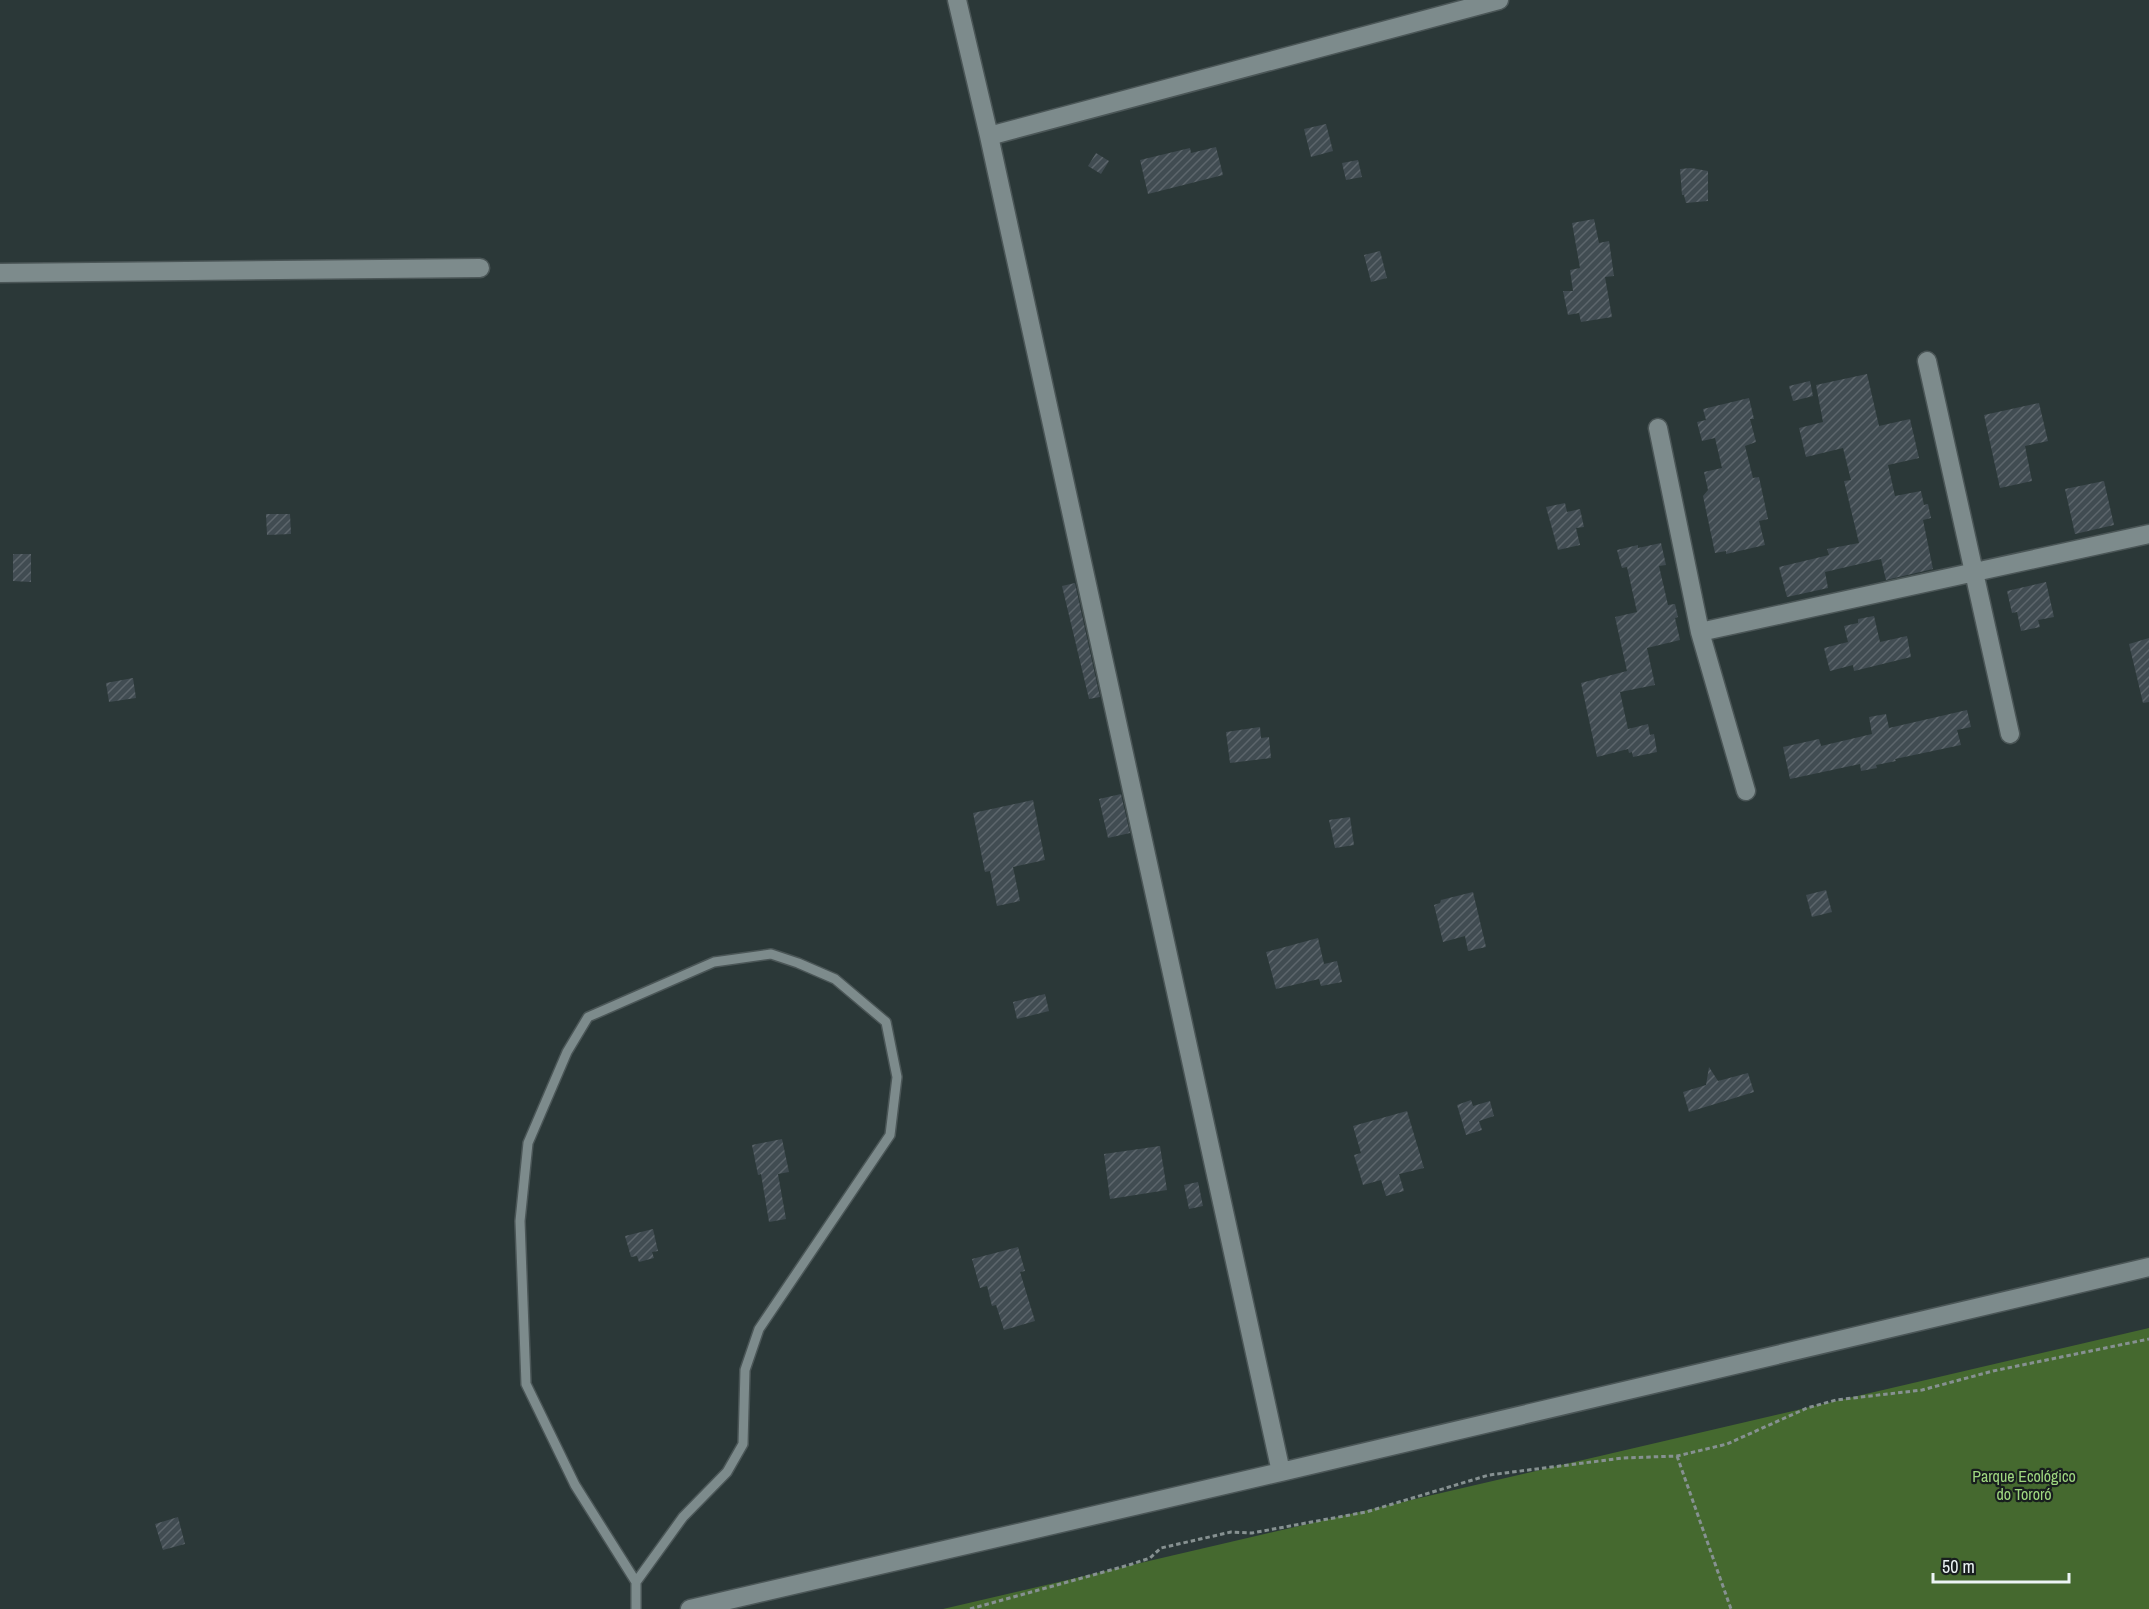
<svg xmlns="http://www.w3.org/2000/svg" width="2149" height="1609" font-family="'Archivo Narrow',sans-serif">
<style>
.park{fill:#45692f}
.building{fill:url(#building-hatch)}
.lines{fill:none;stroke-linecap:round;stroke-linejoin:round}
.lane-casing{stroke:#4b5657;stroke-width:12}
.street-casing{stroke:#4b5657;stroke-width:21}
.path{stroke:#869191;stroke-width:3;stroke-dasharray:4.5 3;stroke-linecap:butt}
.lane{stroke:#7d8b8c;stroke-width:9}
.street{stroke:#7d8b8c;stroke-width:18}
.labels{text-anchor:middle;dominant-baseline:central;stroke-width:4.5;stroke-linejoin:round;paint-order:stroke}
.park-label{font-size:16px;fill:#9fd780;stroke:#181e1e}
</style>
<defs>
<pattern id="building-hatch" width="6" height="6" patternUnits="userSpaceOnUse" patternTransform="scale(1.5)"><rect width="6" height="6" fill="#414c52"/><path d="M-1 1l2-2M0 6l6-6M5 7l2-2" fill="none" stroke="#5d666c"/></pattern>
</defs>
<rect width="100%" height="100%" fill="#2b3838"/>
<path class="park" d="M2149,1328V1609H943Z"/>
<path class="building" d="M1326,124L1333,151L1311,157L1304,129Z
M1216,147L1223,175L1148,194L1140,160L1190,148L1191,153Z
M1096,153L1109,161L1101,174L1088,166Z
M1358,160L1362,177L1346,180L1342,163Z
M1691,168L1708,171V201L1686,203L1684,195H1682L1680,169Z
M1594,219L1599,243L1609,241L1614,276L1605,277L1612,317L1581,322L1579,313L1568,315L1563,291H1573L1570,270L1580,268L1572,223Z
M1380,251L1387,278L1371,282L1364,255Z
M1867,374L1879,426L1910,419L1919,458L1888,465L1895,496L1921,491L1924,505L1928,504L1931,518L1923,520L1933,569L1886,580L1881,559L1825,572L1828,588L1787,597L1779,567L1829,555L1827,549L1859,543L1844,481L1851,480L1843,448L1806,457L1799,428L1823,422L1816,385Z
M1810,381L1813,396L1793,401L1789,386Z
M1749,398L1754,419H1750L1756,442L1745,446L1753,478L1759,477L1768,519L1759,521L1765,545L1726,554V551L1715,553L1703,496L1708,490L1704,472L1722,468L1715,438L1702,441L1697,422L1706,420L1703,409Z
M2039,403L2048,441L2025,446L2032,481L2000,488L1984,415Z
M2104,481L2114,525L2075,534L2065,489Z
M1565,503L1567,512L1580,509L1584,527L1576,528L1580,545L1558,550L1546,507Z
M266,514H290L291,534L267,535Z
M1661,543L1666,565L1659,566L1668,605L1675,604L1678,617L1675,618L1680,640L1647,648L1655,685L1620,692L1628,729L1648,724L1650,735L1654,734L1657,752L1633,757L1632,752L1629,753L1628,749L1597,757L1581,683L1627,671L1615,617L1637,612L1627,567L1622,568L1617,550L1638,545V548Z
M13,554H31V582L13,581Z
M2046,582L2054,617L2038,620L2040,627L2021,631L2017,612L2012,613L2007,591Z
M1075,583L1100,697L1089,699L1062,586Z
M1874,616L1880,642L1907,636L1911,657L1854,671L1853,665L1830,671L1824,648L1848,642L1844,626L1858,623V619Z
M2149,638V702L2143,703L2129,644Z
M133,678L136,698L109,702L106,683Z
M1967,710L1971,727L1957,730L1961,745L1895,759L1896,761L1876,765L1877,768L1861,771L1860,764L1790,779L1783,747L1819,739L1821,746L1872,734L1869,717L1886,714L1889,728Z
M1260,727L1261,738L1269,737L1271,758L1230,763L1226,732Z
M1121,794L1130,833L1108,838L1099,799Z
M1033,800L1045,860L1013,867L1020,901L997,906L990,871L985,872L973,813Z
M1350,817L1354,845L1335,848L1329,820Z
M1826,890L1832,912L1812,917L1806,895Z
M1473,892L1486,947L1468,951L1465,936L1443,942L1434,905L1440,903L1441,900Z
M1318,938L1324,964L1337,961L1342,982L1321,986L1319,979L1276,989L1266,952Z
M1045,994L1049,1011L1017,1019L1013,1002Z
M1709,1067L1718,1081L1748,1073L1754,1092L1689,1112L1683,1092L1706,1085Z
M1471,1100L1473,1106L1490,1101L1494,1116L1479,1121L1482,1130L1466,1135L1457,1105Z
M1407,1111L1424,1168L1399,1174L1404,1191L1386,1196L1381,1180L1363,1185L1354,1155L1361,1153L1353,1126Z
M782,1139L789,1172L778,1174L786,1219L769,1222L761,1174L758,1175L752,1145Z
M1160,1146L1167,1190L1110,1199L1104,1154Z
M1198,1182L1203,1206L1189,1209L1184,1185Z
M653,1229L658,1251L652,1252L654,1258L639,1262L637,1256L631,1257L625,1236Z
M1018,1247L1025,1271L1020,1272L1035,1321L1004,1330L996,1305L992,1306L987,1286L980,1288L972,1259Z
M178,1517L185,1544L163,1550L155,1524Z"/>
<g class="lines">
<g class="lane-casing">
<path id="lane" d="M636,1609V1582L575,1485L526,1384L520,1221L528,1143L567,1052L588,1017L714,962L771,954L798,963L835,979L886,1022L897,1077L890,1135L759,1329L745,1370L743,1444L727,1472L683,1517L636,1582"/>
</g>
<g class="street-casing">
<path id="street" d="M957,0L989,136L1281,1472
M989,136L1499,0
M0,273L480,268
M1927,361L2010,734
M1658,428L1700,632L1746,791
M1700,632L2149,534
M690,1609L1281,1472L2149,1267"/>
</g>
<path class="path" d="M1677,1456L1731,1609
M970,1609L1129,1565L1150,1558L1161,1548L1231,1532L1252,1533L1366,1512L1489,1475L1623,1458L1677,1456L1727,1444L1807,1408L1836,1400L1922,1390L1993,1371L2149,1339"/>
<use href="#lane" class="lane"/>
<use href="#street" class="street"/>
</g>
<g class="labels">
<g class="park-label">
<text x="2024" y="1476">Parque Ecológico<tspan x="2024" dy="18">do Tororó</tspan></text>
</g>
</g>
<path d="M1933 1573v9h136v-9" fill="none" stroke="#ecf4f5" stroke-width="3"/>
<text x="1942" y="1573" font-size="18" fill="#ecf4f5" stroke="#181e1e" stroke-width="4.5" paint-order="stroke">50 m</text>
</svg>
